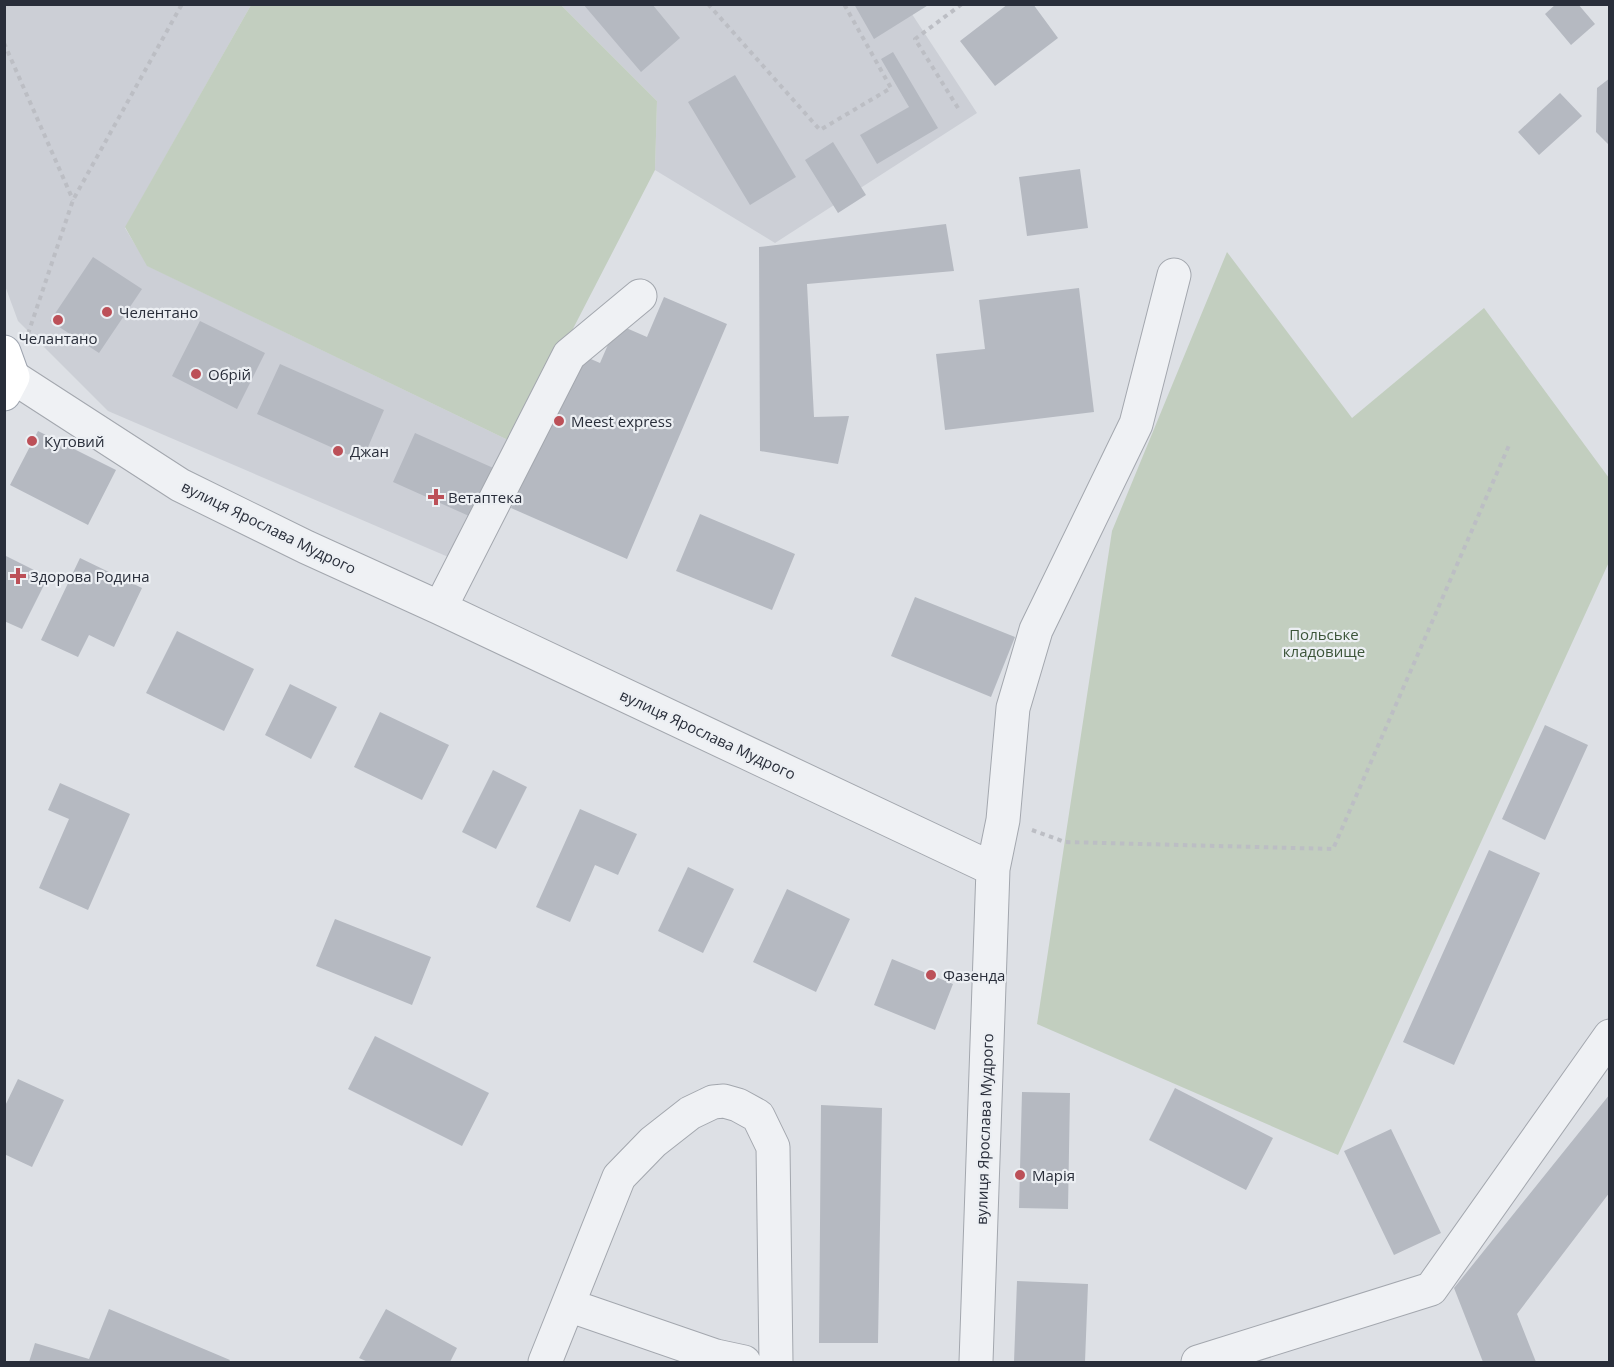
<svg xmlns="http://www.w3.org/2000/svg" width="1614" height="1367" font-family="'Open Sans',sans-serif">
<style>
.built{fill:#cccfd6}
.green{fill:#c2cebf}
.building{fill:#b5b9c1}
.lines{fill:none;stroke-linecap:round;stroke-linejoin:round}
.minor-casing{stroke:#a3a7ae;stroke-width:35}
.major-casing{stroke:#9ea4af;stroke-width:35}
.path{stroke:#bcbec4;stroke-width:4;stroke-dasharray:4.5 4.5;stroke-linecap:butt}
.minor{stroke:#eff1f4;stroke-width:33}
.major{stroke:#fff;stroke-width:33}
.poi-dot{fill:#bc5058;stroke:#eceff3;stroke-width:2}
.labels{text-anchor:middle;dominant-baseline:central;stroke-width:4.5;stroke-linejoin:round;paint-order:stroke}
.poi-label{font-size:15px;fill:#292e3a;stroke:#eceff3;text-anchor:start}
.street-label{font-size:15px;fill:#292e3a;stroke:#eceff3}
.park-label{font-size:15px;fill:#3b5438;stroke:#eceff3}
</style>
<rect width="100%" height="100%" fill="#dde0e5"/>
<path class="built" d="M4,5H251L125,228L148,266L514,443L460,562L108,411L18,321L4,283Z
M561,5H906L977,113L775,243L655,170L657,101Z"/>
<path class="green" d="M251,5H561L657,101L655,170L514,443L147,266L125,227Z
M1227,252L1352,418L1484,308L1609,478V562L1338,1155L1037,1024L1112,531Z"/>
<path class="building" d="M583,4H652L680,38L641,72Z
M854,4H930L874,39Z
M1008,4H1033L1058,38L995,86L960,41Z
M1556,4H1578L1595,24L1571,45L1545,14Z
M893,52L938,128L877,164L860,135L909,107L881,59Z
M735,75L796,177L750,205L688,102Z
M1610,78V146L1596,132L1597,88Z
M1560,93L1582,116L1539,155L1518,132Z
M833,142L866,195L838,213L805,160Z
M1080,169L1088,228L1027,236L1019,177Z
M946,224L954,271L807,284L814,417L849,416L838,464L760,451L759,247Z
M93,257L142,289L99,353L50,321Z
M1079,288L1094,412L945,430L936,354L985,349L979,300Z
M664,297L727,324L627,559L511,508L577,353L600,363L617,324L647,337Z
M200,321L265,353L237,409L172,376Z
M280,364L384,410L362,461L257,414Z
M38,431L116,470L88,525L10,485Z
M415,433L500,471L478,520L393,482Z
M700,514L795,554L772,610L676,571Z
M4,555L48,577L22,629L4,621Z
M80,558L142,588L114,647L89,635L78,657L41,640Z
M915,597L1015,637L991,697L891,656Z
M177,631L254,669L224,731L146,693Z
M290,684L337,707L311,759L265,735Z
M380,712L449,745L422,800L354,767Z
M1545,725L1588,745L1545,840L1502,819Z
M493,770L527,787L496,849L462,832Z
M60,783L130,814L88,910L39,888L69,819L48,810Z
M580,809L637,834L618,875L595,865L570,922L536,907Z
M1489,850L1540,873L1454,1065L1403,1042Z
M688,867L734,889L703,953L658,931Z
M787,889L850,919L816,992L753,962Z
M335,919L431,957L412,1005L316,966Z
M892,959L953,984L935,1030L874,1005Z
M375,1036L489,1093L462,1146L348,1089Z
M18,1079L64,1100L32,1167L4,1154V1108Z
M1175,1088L1273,1138L1246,1190L1149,1140Z
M1022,1092L1070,1093L1068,1209L1019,1208Z
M1610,1094V1192L1517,1314L1536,1362H1483L1454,1288Z
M821,1105L882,1108L878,1343H819Z
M1391,1129L1441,1233L1394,1255L1344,1151Z
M1017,1281L1088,1284L1085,1362H1014Z
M109,1309L230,1360L229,1362H92L88,1361L87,1362H29L35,1343L89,1359Z
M386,1309L457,1348L450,1362H368L359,1358Z"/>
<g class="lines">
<g class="minor-casing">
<path id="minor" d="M13,377L180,485L306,547L440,608L993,869L976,1362
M440,608L569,355L640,296
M993,869L1003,820L1013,708L1036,630L1136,424L1174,275
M568,1305L716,1356L744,1362
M545,1362L619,1177L653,1142L690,1113L713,1102L724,1101L738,1105L758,1116L773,1147L776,1362
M1198,1362L1431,1289L1610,1036"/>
</g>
<g class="major-casing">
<path id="major" d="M4,352L13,377L4,394"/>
</g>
<path class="path" d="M708,4L820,130L891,88L844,4
M4,43L73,200
M958,108L915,39L962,4
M28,334L73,200L182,4
M1032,830L1065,842L1333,849L1510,443"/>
<use href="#minor" class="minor"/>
<use href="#major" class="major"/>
</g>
<g class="poi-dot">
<circle cx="107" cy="312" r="6"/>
<circle cx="58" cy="320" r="6"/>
<circle cx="196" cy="374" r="6"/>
<circle cx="559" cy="421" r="6"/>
<circle cx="32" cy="441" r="6"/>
<circle cx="338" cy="451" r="6"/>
<path d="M433 488h6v6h6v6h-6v6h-6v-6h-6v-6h6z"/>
<path d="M15 567h6v6h6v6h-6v6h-6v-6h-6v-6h6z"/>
<circle cx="931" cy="975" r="6"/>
<circle cx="1020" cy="1175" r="6"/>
</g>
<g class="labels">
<g class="poi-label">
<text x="119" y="312">Челентано</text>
<text x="58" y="338" text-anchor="middle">Челантано</text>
<text x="208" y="374">Обрій</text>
<text x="571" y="421">Meest express</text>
<text x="44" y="441">Кутовий</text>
<text x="350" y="451">Джан</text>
<text x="448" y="497">Ветаптека</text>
<text x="30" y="576">Здорова Родина</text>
<text x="943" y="975">Фазенда</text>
<text x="1032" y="1175">Марія</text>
</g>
<g class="street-label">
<text transform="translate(269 527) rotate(26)">вулиця Ярослава Мудрого</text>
<text transform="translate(708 734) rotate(25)">вулиця Ярослава Мудрого</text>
<text transform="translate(984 1129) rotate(-88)">вулиця Ярослава Мудрого</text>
</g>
<g class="park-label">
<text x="1324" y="634">Польське<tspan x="1324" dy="17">кладовище</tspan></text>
</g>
</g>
<rect width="1614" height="1367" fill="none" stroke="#292e3a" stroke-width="12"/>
</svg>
